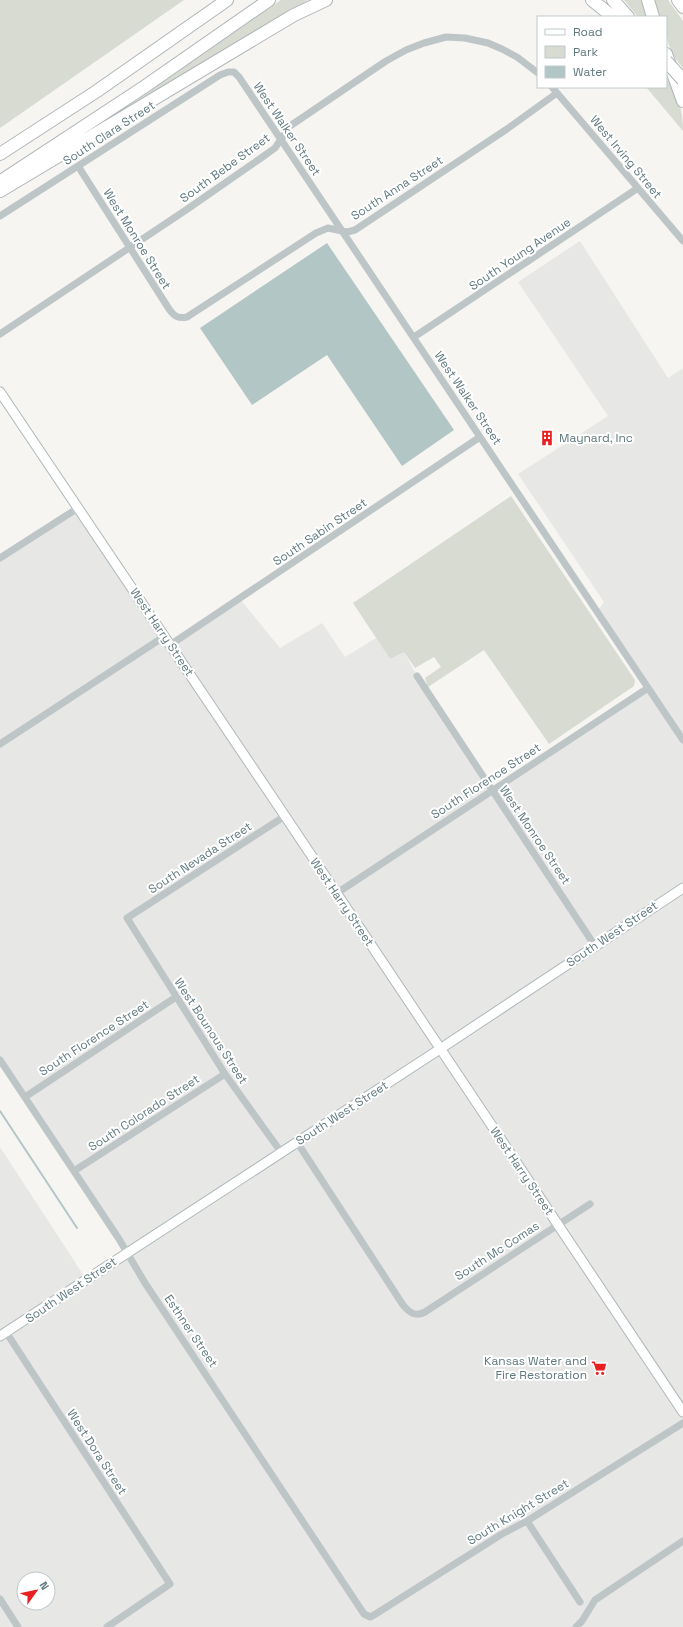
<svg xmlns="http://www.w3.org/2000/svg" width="683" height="1627" font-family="'Space Grotesk',sans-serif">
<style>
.built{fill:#e7e7e6;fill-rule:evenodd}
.green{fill:#d7dbd1}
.water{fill:#b3c6c6}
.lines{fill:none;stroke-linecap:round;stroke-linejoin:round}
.stream{stroke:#b3c6c6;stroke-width:2}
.secondary-casing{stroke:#aeb8ba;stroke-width:11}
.highway-casing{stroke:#afb6b8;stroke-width:14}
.street{stroke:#bec5c7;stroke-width:7}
.secondary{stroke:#fff;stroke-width:9}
.highway{stroke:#fff;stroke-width:12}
.highway-bridge-casing{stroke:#afb6b8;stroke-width:14;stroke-linecap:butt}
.highway-bridge{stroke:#fff;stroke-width:12}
.labels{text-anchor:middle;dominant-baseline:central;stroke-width:4;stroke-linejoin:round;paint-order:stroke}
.street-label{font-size:12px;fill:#60797e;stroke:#fff}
.poi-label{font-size:12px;fill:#60797e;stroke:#fff;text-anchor:start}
</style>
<rect width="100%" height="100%" fill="#f6f5f2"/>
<path class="built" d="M580,241L668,378L683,368V1627H0V1147L86,1279L127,1252L0,1061V559L78,508L170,645L240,599L280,648L322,623L345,657L376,638L390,659L404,652L417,676L493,790L648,688L597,612L604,602L518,474L608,416L518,282ZM24,1579H48V1603H24Z"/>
<path class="green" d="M0,0H184L0,128Z
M281,0H308L152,94L127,107Z
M624,0H642L648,17H638Z
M652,0H668L683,21V68C668,51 666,39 666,17H658Z
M666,79C679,93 683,113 683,131L646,87H666Z
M511,496L635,680L634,686L549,744L484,650L428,687L425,678L441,667L434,657L415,668L404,652L390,659L353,603Z"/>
<path class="water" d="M327,243L454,430L402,466L327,355L252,405L200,328Z"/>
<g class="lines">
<path class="stream" d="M0,1111L77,1228"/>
<g class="secondary-casing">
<path id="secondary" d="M0,392L285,816L683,1412
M0,1336L440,1049L683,888"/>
</g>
<g class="highway-casing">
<path id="highway" d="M592,0L613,17
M613,0L628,17
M648,0L653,17
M678,0L683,7
M666,54L683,101
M0,154L97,91L227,0
M1,181L144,87L269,0
M0,191L294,15L326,0"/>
</g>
<path class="street" d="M552,87L683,241
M78,166L169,309C174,316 178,319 187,317L316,233L328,228L347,232L355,230L507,129L557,93
M0,216L220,75L228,72H234L239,77L683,740
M0,334L186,210L261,158L275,148L290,126L386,61L406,50L424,43L446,37L465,38L488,43L502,49L517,57L538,73
M414,337L638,188
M0,558L78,508
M170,645L480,437
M417,676L595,946
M0,744L165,636
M337,893L648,688
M0,1060L119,1239L145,1283L364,1614L370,1617L374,1615L502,1534L527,1521L683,1423
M25,1097L176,997
M297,1142L403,1305C410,1313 415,1317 425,1312L590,1204
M281,1152L225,1074L127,918L285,816
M74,1171L225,1074
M6,1332L170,1584L107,1627
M527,1521L580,1602
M0,1599L18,1627
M576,1627L582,1621L595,1600L683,1541"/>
<use href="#secondary" class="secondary"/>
<use href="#highway" class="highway"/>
<g class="highway-bridge-casing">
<path id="highway-bridge" d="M666,61L683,80"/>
</g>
<use href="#highway-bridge" class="highway-bridge"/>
</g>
<defs>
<g id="building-bare" transform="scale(1.2)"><path d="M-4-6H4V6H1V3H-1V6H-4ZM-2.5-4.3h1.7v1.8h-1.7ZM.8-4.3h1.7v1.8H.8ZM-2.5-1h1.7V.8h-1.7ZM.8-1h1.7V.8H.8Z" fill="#e82021" stroke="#fff" stroke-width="2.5" paint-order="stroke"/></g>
<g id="supermarket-bare" transform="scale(1.2)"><path d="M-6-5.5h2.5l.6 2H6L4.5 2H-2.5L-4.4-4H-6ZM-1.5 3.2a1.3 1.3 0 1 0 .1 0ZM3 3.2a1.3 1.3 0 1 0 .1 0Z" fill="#e82021" stroke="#fff" stroke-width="2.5" paint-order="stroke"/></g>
</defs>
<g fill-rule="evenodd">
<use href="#building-bare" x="547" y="438"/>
<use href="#supermarket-bare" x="599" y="1368"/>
</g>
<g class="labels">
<g class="street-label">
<text transform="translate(287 129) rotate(56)">West Walker Street</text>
<text transform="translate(109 133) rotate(-33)">South Clara Street</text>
<text transform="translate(626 157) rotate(50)">West Irving Street</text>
<text transform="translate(225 168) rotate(-36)">South Bebe Street</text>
<text transform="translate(397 188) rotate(-33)">South Anna Street</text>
<text transform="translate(137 239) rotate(58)">West Monroe Street</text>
<text transform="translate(520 254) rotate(-34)">South Young Avenue</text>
<text transform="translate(468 398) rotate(56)">West Walker Street</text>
<text transform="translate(320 532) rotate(-34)">South Sabin Street</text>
<text transform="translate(162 632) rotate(56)">West Harry Street</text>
<text transform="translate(486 781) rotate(-33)">South Florence Street</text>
<text transform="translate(535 835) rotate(56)">West Monroe Street</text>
<text transform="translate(200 858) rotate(-33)">South Nevada Street</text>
<text transform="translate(342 902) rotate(56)">West Harry Street</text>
<text transform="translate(612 934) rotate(-34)">South West Street</text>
<text transform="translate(211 1031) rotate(57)">West Bounous Street</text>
<text transform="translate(94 1038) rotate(-33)">South Florence Street</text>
<text transform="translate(144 1113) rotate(-33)">South Colorado Street</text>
<text transform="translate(342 1113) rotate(-33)">South West Street</text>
<text transform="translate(522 1171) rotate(56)">West Harry Street</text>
<text transform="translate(497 1251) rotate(-33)">South Mc Comas</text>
<text transform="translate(71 1290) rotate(-34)">South West Street</text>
<text transform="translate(191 1331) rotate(56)">Esthner Street</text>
<text transform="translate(97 1452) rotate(57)">West Dora Street</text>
<text transform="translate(518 1512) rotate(-31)">South Knight Street</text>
</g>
<g class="poi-label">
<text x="559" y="438">Maynard, Inc</text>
<text x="587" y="1361" text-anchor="end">Kansas Water and<tspan x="587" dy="14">Fire Restoration</tspan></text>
</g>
</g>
<rect x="537" y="16" width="130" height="72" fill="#ffffff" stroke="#bfc9cb"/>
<rect x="545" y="29" width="20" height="6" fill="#ffffff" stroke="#bfc9cb"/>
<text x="573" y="36" font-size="12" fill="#60797e">Road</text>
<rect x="545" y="46" width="20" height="12" fill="#d7dbd1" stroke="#bfc9cb"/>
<text x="573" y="56" font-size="12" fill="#60797e">Park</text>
<rect x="545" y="66" width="20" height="12" fill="#b3c6c6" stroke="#bfc9cb"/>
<text x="573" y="76" font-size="12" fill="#60797e">Water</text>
<g transform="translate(36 1591) rotate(57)"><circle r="19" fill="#ffffff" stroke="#bfc9cb"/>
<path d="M0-3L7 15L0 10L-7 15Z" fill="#e82021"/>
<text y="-6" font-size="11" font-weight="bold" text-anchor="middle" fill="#60797e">N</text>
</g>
</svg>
